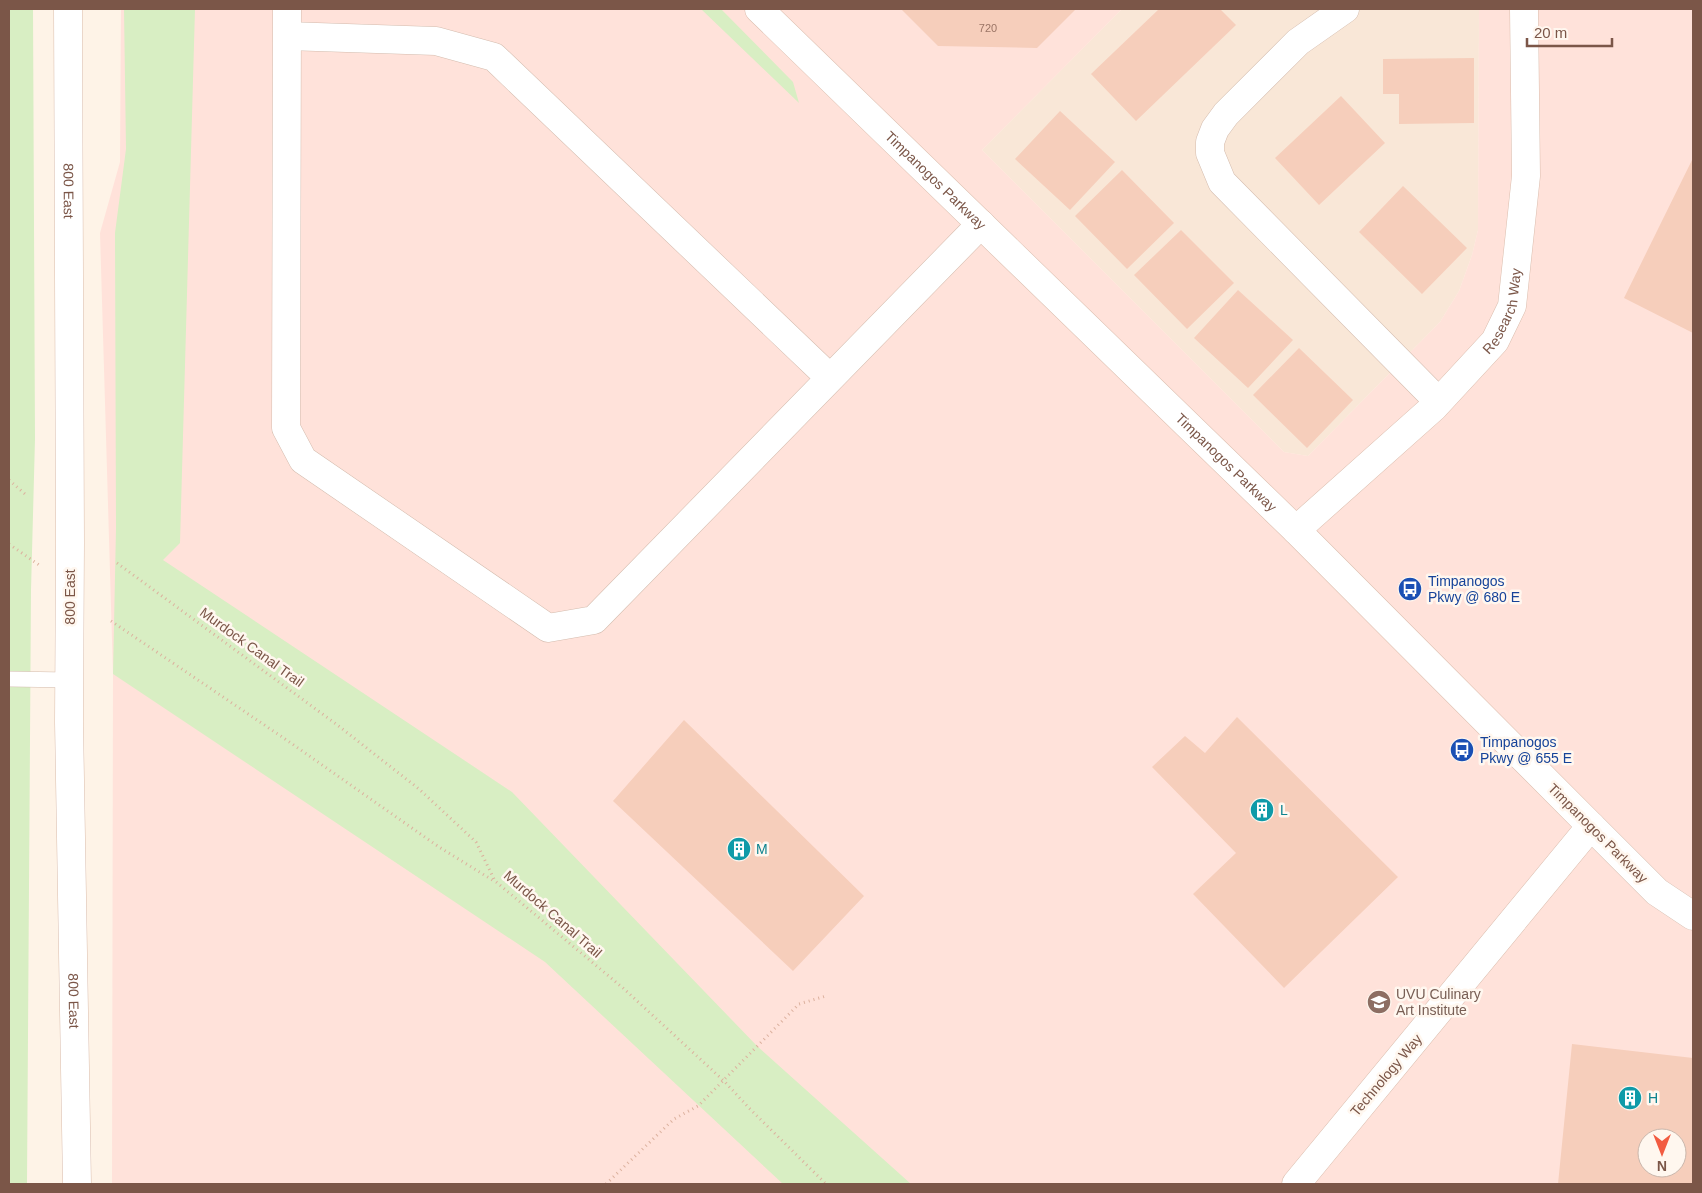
<svg xmlns="http://www.w3.org/2000/svg" width="1702" height="1193" font-family="Helvetica,sans-serif">
<style>
.residential{fill:#f9e7d7}
.commercial{fill:#ffe2da;fill-rule:evenodd}
.green{fill:#d8eec3}
.building{fill:#f6cebb;fill-rule:evenodd}
.lines{fill:none;stroke-linecap:round;stroke-linejoin:round}
.lane-casing{stroke:#d4bcae;stroke-width:16}
.street-casing{stroke:#d4bcae;stroke-width:29}
.secondary-casing{stroke:#dabdad;stroke-width:29}
.path{stroke:#dcb19e;stroke-width:3;stroke-dasharray:1 4;stroke-linecap:butt}
.lane{stroke:#fff;stroke-width:15}
.street{stroke:#fff;stroke-width:28}
.secondary{stroke:#fff;stroke-width:28}
.labels{text-anchor:middle;dominant-baseline:central;stroke-width:5;stroke-linejoin:round;paint-order:stroke}
.number-label{font-size:11px;fill:#9a7465}
.street-label{font-size:14px;fill:#7b5648;stroke:#fff7ef}
.transit-label{font-size:14px;fill:#164399;stroke:#fff7ef;text-anchor:start}
.culture-label{font-size:14px;fill:#0d838f;stroke:#fff7ef;text-anchor:start}
.education-label{font-size:14px;fill:#785e54;stroke:#fff7ef;text-anchor:start}
</style>
<rect width="100%" height="100%" fill="#fef3e7"/>
<path class="residential" d="M1122,9H1479L1478,230L1472,255L1459,291L1440,322L1308,456L1284,452L982,150Z"/>
<path class="commercial" d="M121,9H1122L982,150L1284,452L1308,456L1440,322L1459,291L1472,255L1478,230L1479,9H1693V1184H112L113,674L100,233L120,162ZM1647,1138H1677V1168H1647Z"/>
<path class="green" d="M9,9H33L35,439L31,590L27,1184H9Z
M124,9H195L180,543L163,560L512,792L758,1047L911,1184H783L545,962L113,674L116,528L115,233L126,149Z
M701,9H721L793,82L799,103Z"/>
<path class="building" d="M901,9H1076L1037,48L938,46Z
M1159,9H1220L1236,25L1136,121L1091,74Z
M1474,58V123L1399,124V94H1383V59Z
M1341,96L1385,143L1319,205L1275,158Z
M1060,111L1115,162L1070,210L1015,159Z
M1693,158V333L1624,298Z
M1122,170L1174,223L1127,269L1075,216Z
M1403,186L1467,248L1422,294L1359,232Z
M1181,230L1234,283L1187,329L1134,275Z
M1238,290L1293,340L1248,388L1194,338Z
M1299,348L1353,400L1307,448L1253,395Z
M1237,717L1398,877L1284,988L1193,894L1236,853L1152,767L1185,736L1205,753Z
M684,720L864,896L793,971L613,801Z
M1572,1044L1693,1058V1184H1558ZM1647,1138H1677V1168H1647Z"/>
<g class="lines">
<g class="lane-casing">
<path id="lane" d="M9,679L69,680"/>
</g>
<g class="street-casing">
<path id="street" d="M287,9L286,428L303,460L548,628L594,620L981,224
M1345,9L1298,42L1226,114L1215,129L1210,142V153L1222,182L1438,401
M287,36L436,41L494,57L830,378
M1591,826L1657,892L1693,916"/>
</g>
<g class="secondary-casing">
<g id="secondary">
<path id="s1" d="M68,9L70,543L69,722L77,1184"/>
<path id="s2" d="M759,9L1296,530L1591,826L1296,1184"/>
<path id="s3" d="M1296,530L1434,407L1495,341L1512,306L1526,176L1524,9"/>
</g>
</g>
<path class="path" d="M9,480L25,494
M9,544L39,565
M117,563L336,724L419,789L476,842L495,881L623,988L724,1081L749,1108L826,1184
M111,621L288,741L439,847L494,881
M606,1184L674,1119L698,1106L799,1004L826,996"/>
<use href="#lane" class="lane"/>
<use href="#street" class="street"/>
<use href="#secondary" class="secondary"/>
</g>
<defs>
<g id="bus-disc" transform="scale(1.25)"><circle r="9.5" fill="#1a4fb4" stroke="#fff7ef"/><path d="M-5-6H5V4H4V6H2V4H-2V6H-4V4H-5ZM-3.5-4V0h7V-4ZM-3.5 1.2v1.5H-2V1.2ZM2 1.2v1.5H3.5V1.2Z" fill="#fff"/></g>
<g id="building-disc" transform="scale(1.25)"><circle r="9.5" fill="#0f9aa8" stroke="#fff7ef"/><path d="M-4-6H4V6H1V3H-1V6H-4ZM-2.5-4.3h1.7v1.8h-1.7ZM.8-4.3h1.7v1.8H.8ZM-2.5-1h1.7V.8h-1.7ZM.8-1h1.7V.8H.8Z" fill="#fff"/></g>
<g id="school-disc" transform="scale(1.25)"><circle r="9.5" fill="#8d6e63" stroke="#fff7ef"/><path d="M0-5L7-2L0 1L-7-2ZM-4 1L0 2.5L4 1V4Q0 6-4 4Z" fill="#fff"/></g>
</defs>
<g fill-rule="evenodd">
<use href="#bus-disc" x="1410" y="589"/>
<use href="#bus-disc" x="1462" y="750"/>
<use href="#building-disc" x="1262" y="810"/>
<use href="#building-disc" x="739" y="849"/>
<use href="#school-disc" x="1379" y="1002"/>
<use href="#building-disc" x="1630" y="1098"/>
</g>
<g class="labels">
<g class="number-label">
<text x="988" y="28">720</text>
</g>
<g class="street-label">
<text stroke="none"><textPath href="#s2" startOffset="246">Timpanogos Parkway</textPath></text>
<text stroke="none"><textPath href="#s1" startOffset="182">800 East</textPath></text>
<text stroke="none"><textPath href="#s3" startOffset="306">Research Way</textPath></text>
<text stroke="none"><textPath href="#s2" startOffset="651">Timpanogos Parkway</textPath></text>
<text transform="translate(70 597) rotate(-90)">800 East</text>
<text transform="translate(252 647) rotate(36)">Murdock Canal Trail</text>
<text transform="translate(1598 833) rotate(45)">Timpanogos Parkway</text>
<text transform="translate(553 914) rotate(41)">Murdock Canal Trail</text>
<text stroke="none"><textPath href="#s1" startOffset="992">800 East</textPath></text>
<text transform="translate(1386 1075) rotate(-50)">Technology Way</text>
</g>
<g class="transit-label">
<text x="1428" y="581">Timpanogos<tspan x="1428" dy="16">Pkwy @ 680 E</tspan></text>
<text x="1480" y="742">Timpanogos<tspan x="1480" dy="16">Pkwy @ 655 E</tspan></text>
</g>
<g class="culture-label">
<text x="1280" y="810">L</text>
<text x="756" y="849">M</text>
<text x="1648" y="1098">H</text>
</g>
<g class="education-label">
<text x="1396" y="994">UVU Culinary<tspan x="1396" dy="16">Art Institute</tspan></text>
</g>
</g>
<rect width="1702" height="1193" fill="none" stroke="#7b5648" stroke-width="20"/>
<g transform="translate(1662 1153) rotate(180)"><circle r="24" fill="#fff7ef" stroke="#cab7ac"/>
<path d="M0-4L9 19L0 12L-9 19Z" fill="#f25b41"/>
<text y="-8" font-size="14" font-weight="bold" text-anchor="middle" fill="#7b5648">N</text>
</g>
<path d="M1527 38v8h85v-8" fill="none" stroke="#7b5648" stroke-width="2.5"/>
<text x="1534" y="38" font-size="15" fill="#7b5648" stroke="#fff7ef" stroke-width="4" paint-order="stroke">20 m</text>
</svg>
